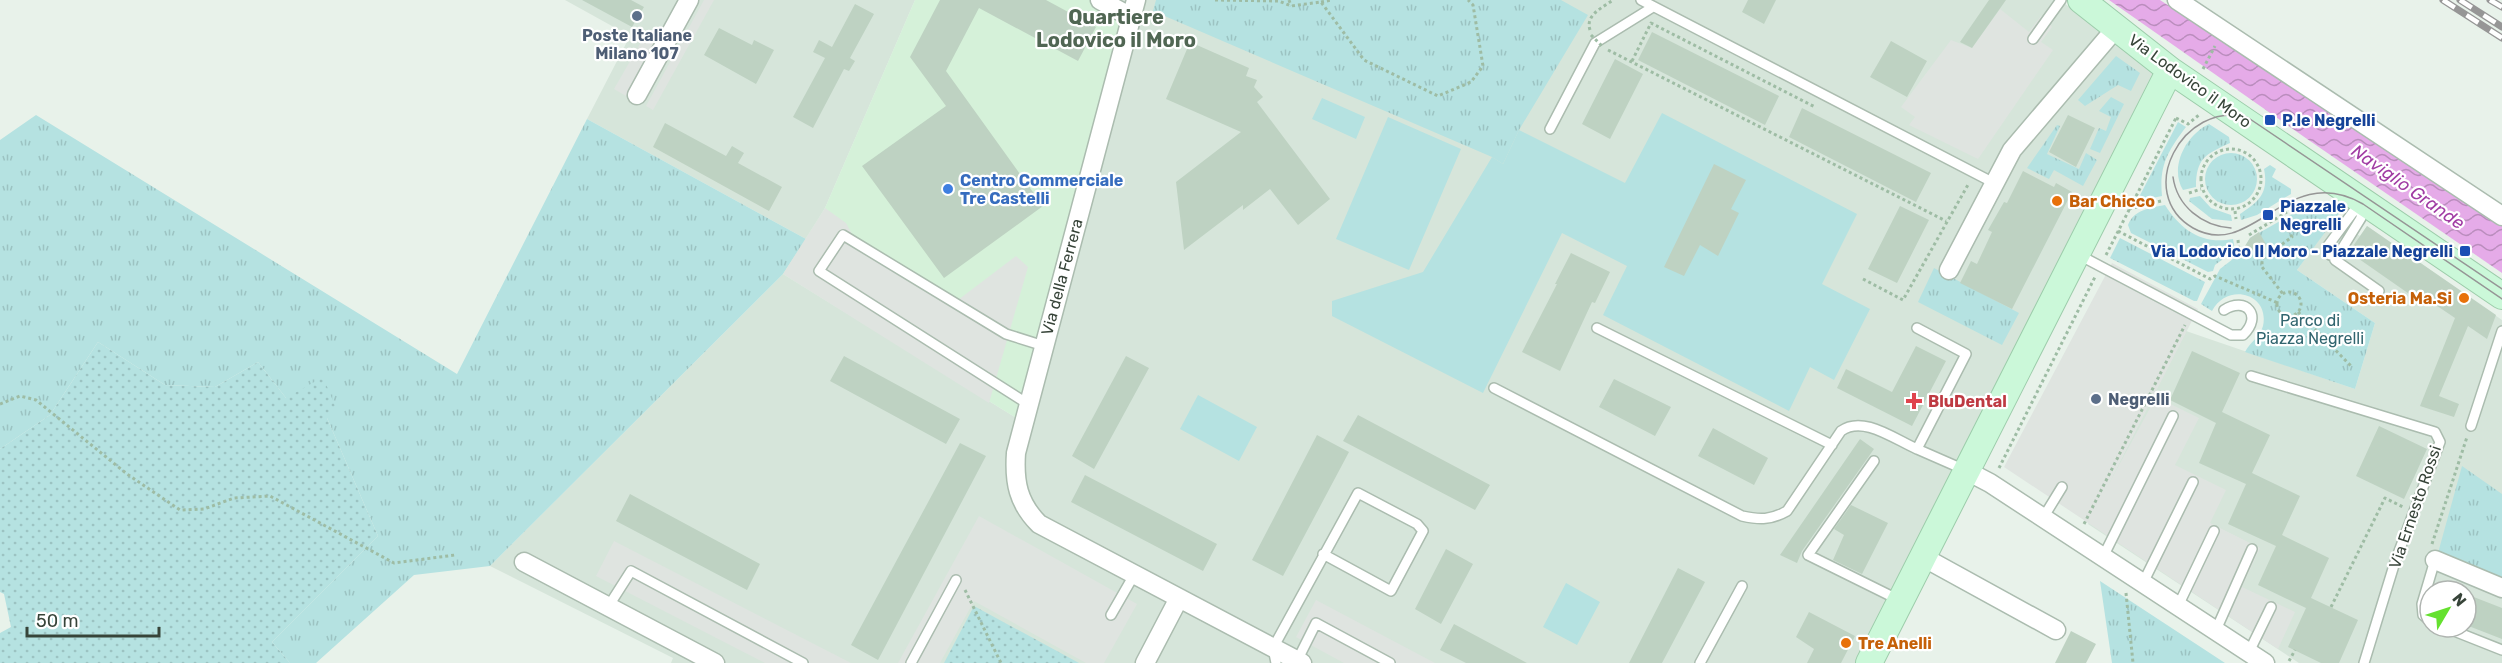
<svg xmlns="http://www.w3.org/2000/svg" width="2502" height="663" font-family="Rubik,sans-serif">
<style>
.residential{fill:#d6e5da;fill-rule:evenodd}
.commercial{fill:#d5f1d9}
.grass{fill:url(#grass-tufts)}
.garden{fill:url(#garden-dots)}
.pitch{fill:#b5e2e1}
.parking{fill:#dfe4e0}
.water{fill:url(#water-waves)}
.building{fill:#bed2c2}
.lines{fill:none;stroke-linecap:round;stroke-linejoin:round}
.lane-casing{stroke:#abbcaf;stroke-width:12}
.street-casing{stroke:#abbcaf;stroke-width:21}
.secondary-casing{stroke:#9cccaa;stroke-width:28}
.path{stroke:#9ebca4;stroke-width:3;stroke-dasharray:3 3;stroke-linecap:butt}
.lane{stroke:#fff;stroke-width:9}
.street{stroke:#fff;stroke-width:18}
.secondary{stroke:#cbf8d9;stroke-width:26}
.tram{stroke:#969696;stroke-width:1.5}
.rail-casing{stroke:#969696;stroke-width:7}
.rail{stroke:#fff;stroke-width:4.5;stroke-dasharray:14;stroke-linecap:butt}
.path-bridge{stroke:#9ebca4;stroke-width:3;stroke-dasharray:3 3;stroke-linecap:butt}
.service-dot{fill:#5c6f8a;stroke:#fff;stroke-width:2}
.transit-dot{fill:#1a4fb4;stroke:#fff;stroke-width:2}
.shop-dot{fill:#3f7fe0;stroke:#fff;stroke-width:2}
.food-dot{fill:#e8710a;stroke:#fff;stroke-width:2}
.health-dot{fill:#e0444e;stroke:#fff;stroke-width:2}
.labels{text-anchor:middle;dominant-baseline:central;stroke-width:4.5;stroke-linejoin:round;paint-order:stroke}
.service-label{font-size:16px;font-weight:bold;fill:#4e5e75;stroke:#fff}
.street-label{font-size:16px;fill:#374439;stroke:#fff}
.transit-label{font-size:16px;font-weight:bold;fill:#164399;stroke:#fff;text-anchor:start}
.shop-label{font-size:16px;font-weight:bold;fill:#366cbe;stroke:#fff;text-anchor:start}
.food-label{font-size:16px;font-weight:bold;fill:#c56008;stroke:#fff;text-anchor:start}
.park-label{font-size:16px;fill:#31656f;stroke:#fff}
.health-label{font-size:16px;font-weight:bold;fill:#be3a42;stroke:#fff;text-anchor:start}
.water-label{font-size:18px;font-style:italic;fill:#a13da4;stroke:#fff}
.quarter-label{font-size:20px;font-weight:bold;fill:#506653;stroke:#fff}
</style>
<defs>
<pattern id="grass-tufts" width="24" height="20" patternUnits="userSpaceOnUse" patternTransform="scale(1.5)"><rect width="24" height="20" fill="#b5e2e1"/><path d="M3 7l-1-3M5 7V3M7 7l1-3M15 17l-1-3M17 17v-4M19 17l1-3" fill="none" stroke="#9cc3c2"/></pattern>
<pattern id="garden-dots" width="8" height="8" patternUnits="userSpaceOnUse" patternTransform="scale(1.5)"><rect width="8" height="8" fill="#b5e2e1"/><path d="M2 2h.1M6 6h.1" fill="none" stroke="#9cc3c2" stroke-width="1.8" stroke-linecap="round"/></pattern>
<pattern id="water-waves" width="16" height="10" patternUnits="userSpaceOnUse" patternTransform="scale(1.5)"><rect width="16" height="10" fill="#e5abe8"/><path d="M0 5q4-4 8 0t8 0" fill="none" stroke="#ba8dbd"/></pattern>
</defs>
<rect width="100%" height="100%" fill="#e8f2ea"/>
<path class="residential" d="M565,0H915L825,208L806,239L587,119L630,36Z
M1096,0H2060L2155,71L1855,663H671L673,658L490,566L783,274L1018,419Z
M2335,218L2360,236L2367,226L2502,320V663H2299L2088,524L2186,331L2355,389L2375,323L2297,270ZM2430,591H2466V627H2430Z"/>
<path class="commercial" d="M915,0H1095L1125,16L1018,419L783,274L825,208Z"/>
<path class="grass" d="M1156,0H1561L1588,15L1519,130L1503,164L1492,157L1153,11Z
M2116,56L2140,73L2131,91L2118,85L2085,106L2078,100Z
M2111,97L2124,104L2100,153L2090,149L2099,128L2106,131L2111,117L2099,111Z
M36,115L457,374L587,119L806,239L783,274L490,566L414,575L316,663H290L272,642L378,536L327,418L286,398L258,362L215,387L165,385L98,342L50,415L0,449V140Z
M2178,122L2186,127C2168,151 2159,165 2162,196L2137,201Z
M2209,124L2229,137L2230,143C2206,154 2196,158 2196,187L2183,190C2169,167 2186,135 2209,124Z
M2057,125L2060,126L2047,154L2079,169L2086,153L2097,160L2083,186L2054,170L2049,179L2027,168Z
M2205 179a26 26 0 1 1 52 0a26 26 0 1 1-52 0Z
M2270,165L2276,169L2272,177L2291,189V194L2257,215L2241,220L2240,214C2258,202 2269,194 2264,169Z
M2200,196L2211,208L2231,215L2232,221L2212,219L2189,201L2190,198Z
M2328,203L2341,211L2297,270L2375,323L2355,389L2245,352C2250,342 2260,337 2263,326C2270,293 2227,282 2212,311L2201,304L2220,269L2242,252L2250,238L2301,209Z
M2165,205C2181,230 2202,245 2233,239L2235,250L2215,265L2213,271L2208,272L2131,233L2128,225C2134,209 2151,208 2165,205Z
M2120,238L2205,282L2197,301H2194L2110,258Z
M1934,268L2019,313L2002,345L1918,302Z
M2462,466L2502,494V579L2438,553Z
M2100,581L2225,663H2112Z"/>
<path class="garden" d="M98,342L165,385L215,387L258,362L286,398L323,377L336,408L327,418L378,536L272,642L290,663H0V633L11,627L4,594L0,592V449L50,415Z
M974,606L1079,663H944Z"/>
<path class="pitch" d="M1322,98L1365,117L1356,139L1312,119Z
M1662,113L1857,214L1822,284L1870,309L1834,380L1810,367L1789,411L1603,315L1627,266L1562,233L1483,393L1332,316V301L1423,272L1492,157L1503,164L1519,130L1625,183Z
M1388,117L1461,149L1409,270L1336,239Z
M1198,395L1257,427L1239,461L1180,429Z
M1566,583L1600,602L1577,645L1543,627Z"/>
<path class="parking" d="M704,0H714L653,110L646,106Z
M2000,9L2029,32L2041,16L2047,20L2052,27L2041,42L2053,50L1978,159L1909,125L1915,117L1901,107L1951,40L1972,48Z
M648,30L660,37L626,96L614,89Z
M825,208L846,223L852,234L958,300L1016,256L1028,267L989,403L783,274Z
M2112,263L2198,309L2105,491L2156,397L2199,418L2175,465L2226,490L2210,523L2260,548L2242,587L2295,612L2278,649L2004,467Z
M979,516L1137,604L1104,663H1086L974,601L940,663H898Z
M614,541L851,663H765L596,576Z
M1316,600L1435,663H1344L1296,637Z"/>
<path class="water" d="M2109,0H2160L2502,225V273L2310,141Z"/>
<path class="building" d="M582,0H631L644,7L632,27Z
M940,0H1046L1096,27L1078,61L979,8L946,71L1043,206L944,278L862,166L946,106L910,57Z
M1748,0H1776L1764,24L1742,12Z
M1989,0H2006L1972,48L1960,42Z
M855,4L874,14L850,58L855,61L849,71L844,69L813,128L793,117L825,58L813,52L819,40L832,47Z
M719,28L752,45L754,40L774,50L756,84L704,55Z
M1652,32L1779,96L1765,125L1638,60Z
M1891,41L1927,61L1907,97L1870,77Z
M1190,42L1249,68L1246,76L1257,80L1254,87L1263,97L1257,102L1330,199L1298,225L1270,189L1243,210V205L1184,250L1176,182L1241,132L1166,99Z
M1615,59L1643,74L1610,139L1582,124Z
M1802,108L1931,173L1916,202L1789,137Z
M2068,115L2095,128L2076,167L2049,152Z
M665,123L726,156L732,146L744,153L738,163L782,187L769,211L653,147Z
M1714,164L1746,180L1731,209L1739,213L1718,256L1700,245L1684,276L1664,267Z
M2023,171L2054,187L2056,183L2072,192L2012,309L1960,283L1971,261L1977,264L1992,232L1988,230L2004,202L2007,203Z
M1900,206L1929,220L1897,283L1868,269Z
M2367,226L2496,315L2487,339L2468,326L2439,396L2459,404L2454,417L2420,406L2455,318L2418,293L2415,298L2349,252Z
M2259,232L2267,246L2256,252L2245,246L2250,238Z
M1571,253L1610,272L1595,303L1592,302L1560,371L1522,352L1557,284H1555Z
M1916,346L1946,361L1912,426L1837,388L1846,369L1892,392Z
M2192,351L2240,373L2222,412L2270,435L2252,473L2300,496L2282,535L2329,558L2311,598L2358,620L2339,663H2321L2288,647L2306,608L2258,585L2276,546L2228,524L2246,484L2199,463L2216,423L2170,400Z
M844,356L960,419L946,444L830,381Z
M1126,356L1149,368L1094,469L1072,456Z
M1614,379L1671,407L1655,436L1599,407Z
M1358,415L1490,485L1475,510L1343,441Z
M2379,426L2427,449L2404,499L2356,476Z
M1713,428L1768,458L1754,485L1698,456Z
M1317,435L1349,452L1283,576L1252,560Z
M1860,439L1874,449L1802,551L1797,563L1780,555Z
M960,443L986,456L878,660L851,645Z
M1085,475L1217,544L1203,571L1071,502Z
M630,494L760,564L747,590L616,521Z
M1851,505L1888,523L1862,574L1833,560L1844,535L1834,529Z
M1446,549L1473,564L1441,624L1415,609Z
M1678,568L1705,582L1662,663H1629Z
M2466,594L2502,608V639L2466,625Z
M1809,612L1855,636L1841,663H1807L1814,649L1796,637Z
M1454,624L1527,663H1466L1440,650Z
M2071,631L2096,644L2086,663H2055Z"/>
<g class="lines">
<g class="lane-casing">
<path id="lane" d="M1641,0L1994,183
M2033,39L2061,0
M1550,129L1595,43L1653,7
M2079,255L2231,335H2243C2263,316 2246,296 2224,310
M2330,255L2327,247L2362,200L2361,218L2335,260L2379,291
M1597,328L1832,445
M1917,328L1966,354L1917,449L1965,470
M2251,376L2435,432L2440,442L2395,562L2364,663
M1494,388L1742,516C1760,520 1771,520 1787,511L1841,431C1863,415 1894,439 1917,449
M1028,404L819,271L843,235L1006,334L1044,346
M2471,426L2502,331
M1874,461L1808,555L1899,600
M2043,518L2062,487
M2103,557L2173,416
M2143,583L2193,482
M2178,606L2214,531
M608,607L631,571L803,663
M1111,615L1134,575
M2430,621L2423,615L2422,604L2435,560
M2444,627L2502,650
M2216,630L2252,549
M2249,652L2271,607
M1297,661L1316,623L1390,663
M911,663L956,580
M1276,663L1273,648L1358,493L1417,524L1423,531L1391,591L1323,554
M1700,663L1742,586"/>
</g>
<g class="street-casing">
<path id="street" d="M1100,0L1131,17
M1136,0L1016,453C1014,482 1018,503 1039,524L1302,663
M2177,0L2502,216
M637,95L689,0
M1949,270L2012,150L2116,28
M1967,471L1990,483L2265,663
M1923,557L2056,630
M2435,560L2502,588
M524,562L715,663
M1145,663L1179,598"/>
</g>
<g class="secondary-casing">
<path id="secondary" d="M2081,0L2170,70L2502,296
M1869,663L2170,70"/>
</g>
<path class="path" d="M1215,0L1279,1L1291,6L1321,2L1364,60L1438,96L1471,82L1483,66L1473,5L1468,0
M1289,0L1291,6
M1321,2L1332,0
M1590,30C1585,15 1602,8 1613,0
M1608,50L1946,221
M1632,61L1651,23L1815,107
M2203,69L2215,46
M2176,118L2188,124L2200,114
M2201 179a30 30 0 1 1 60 0a30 30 0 1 1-60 0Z
M2189,193L2201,189
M2129,209L2161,201
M2235,211L2236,219
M2282,219L2292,237L2262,259V267L2283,294
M2118,231L2210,279L2215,276L2278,303
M2249,235L2287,212
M2238,240L2239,250
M2106,255L2176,118
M1863,279L1903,300L1969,183
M2277 304a12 12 0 1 1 24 0a12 12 0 1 1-24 0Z
M2298,312L2352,367
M0,404L20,396L36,400L127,474L180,510L204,509L234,498L270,496L394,563L455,555
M1999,468L2095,277
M2084,524L2185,325
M2432,544L2467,437
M965,590L1001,663
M2126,593L2133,663
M2331,607L2385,498L2403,507
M2289,661L2295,650"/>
<use href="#lane" class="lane"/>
<use href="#street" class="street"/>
<use href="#secondary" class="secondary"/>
<path class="tram" d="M2173,177C2177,206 2202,226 2231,228
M2502,289L2247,117C2183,100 2133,193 2193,228C2253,262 2286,160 2363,204L2502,299"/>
<g class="rail-casing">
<path id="rail" d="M2443,0L2502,38
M2460,0L2502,27
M2490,0L2502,7"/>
</g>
<use href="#rail" class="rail"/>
<path class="path-bridge" d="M1591,35L1603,47"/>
</g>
<g class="service-dot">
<circle cx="637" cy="16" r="6"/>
<circle cx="2096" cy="399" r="6"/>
</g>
<g class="transit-dot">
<rect x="2264" y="114" width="12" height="12" rx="3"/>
<rect x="2262" y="209" width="12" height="12" rx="3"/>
<rect x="2459" y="245" width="12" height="12" rx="3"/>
</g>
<circle class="shop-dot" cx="948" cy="189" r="6"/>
<g class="food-dot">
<circle cx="2057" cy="201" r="6"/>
<circle cx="2464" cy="298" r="6"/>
<circle cx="1846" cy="643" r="6"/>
</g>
<path class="health-dot" d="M1911 392h6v6h6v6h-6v6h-6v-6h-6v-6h6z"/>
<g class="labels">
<g class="service-label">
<text x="637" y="35">Poste Italiane<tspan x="637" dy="18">Milano 107</tspan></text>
<text x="2108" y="399" text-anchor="start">Negrelli</text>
</g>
<g class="street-label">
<text transform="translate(2190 81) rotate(36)">Via Lodovico il Moro</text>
<text transform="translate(1062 277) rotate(-75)">Via della Ferrera</text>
<text transform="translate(2415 507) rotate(-71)">Via Ernesto Rossi</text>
</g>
<g class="transit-label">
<text x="2282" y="120">P.le Negrelli</text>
<text x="2280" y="206">Piazzale<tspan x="2280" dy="18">Negrelli</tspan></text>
<text x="2453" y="251" text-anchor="end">Via Lodovico Il Moro - Piazzale Negrelli</text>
</g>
<g class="shop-label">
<text x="960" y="180">Centro Commerciale<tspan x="960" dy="18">Tre Castelli</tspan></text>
</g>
<g class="food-label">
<text x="2069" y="201">Bar Chicco</text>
<text x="2452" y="298" text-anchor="end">Osteria Ma.Si</text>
<text x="1858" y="643">Tre Anelli</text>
</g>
<g class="park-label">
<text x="2310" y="320">Parco di<tspan x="2310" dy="18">Piazza Negrelli</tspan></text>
</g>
<g class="health-label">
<text x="1928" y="401">BluDental</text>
</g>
<g class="water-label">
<text transform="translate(2408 187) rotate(35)">Naviglio Grande</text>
</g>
<g class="quarter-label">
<text x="1116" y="17">Quartiere<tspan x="1116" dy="23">Lodovico il Moro</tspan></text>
</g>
</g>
<g transform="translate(2448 609) rotate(51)"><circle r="28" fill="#ffffff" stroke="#afb4b0" stroke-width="1.5"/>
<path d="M0-4.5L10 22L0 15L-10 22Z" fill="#65e12f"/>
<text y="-9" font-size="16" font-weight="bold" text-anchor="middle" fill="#374439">N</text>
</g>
<path d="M27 627v9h132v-9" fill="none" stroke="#374439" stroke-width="3"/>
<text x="36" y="627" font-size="18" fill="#374439" stroke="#ffffff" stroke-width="4.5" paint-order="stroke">50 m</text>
</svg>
